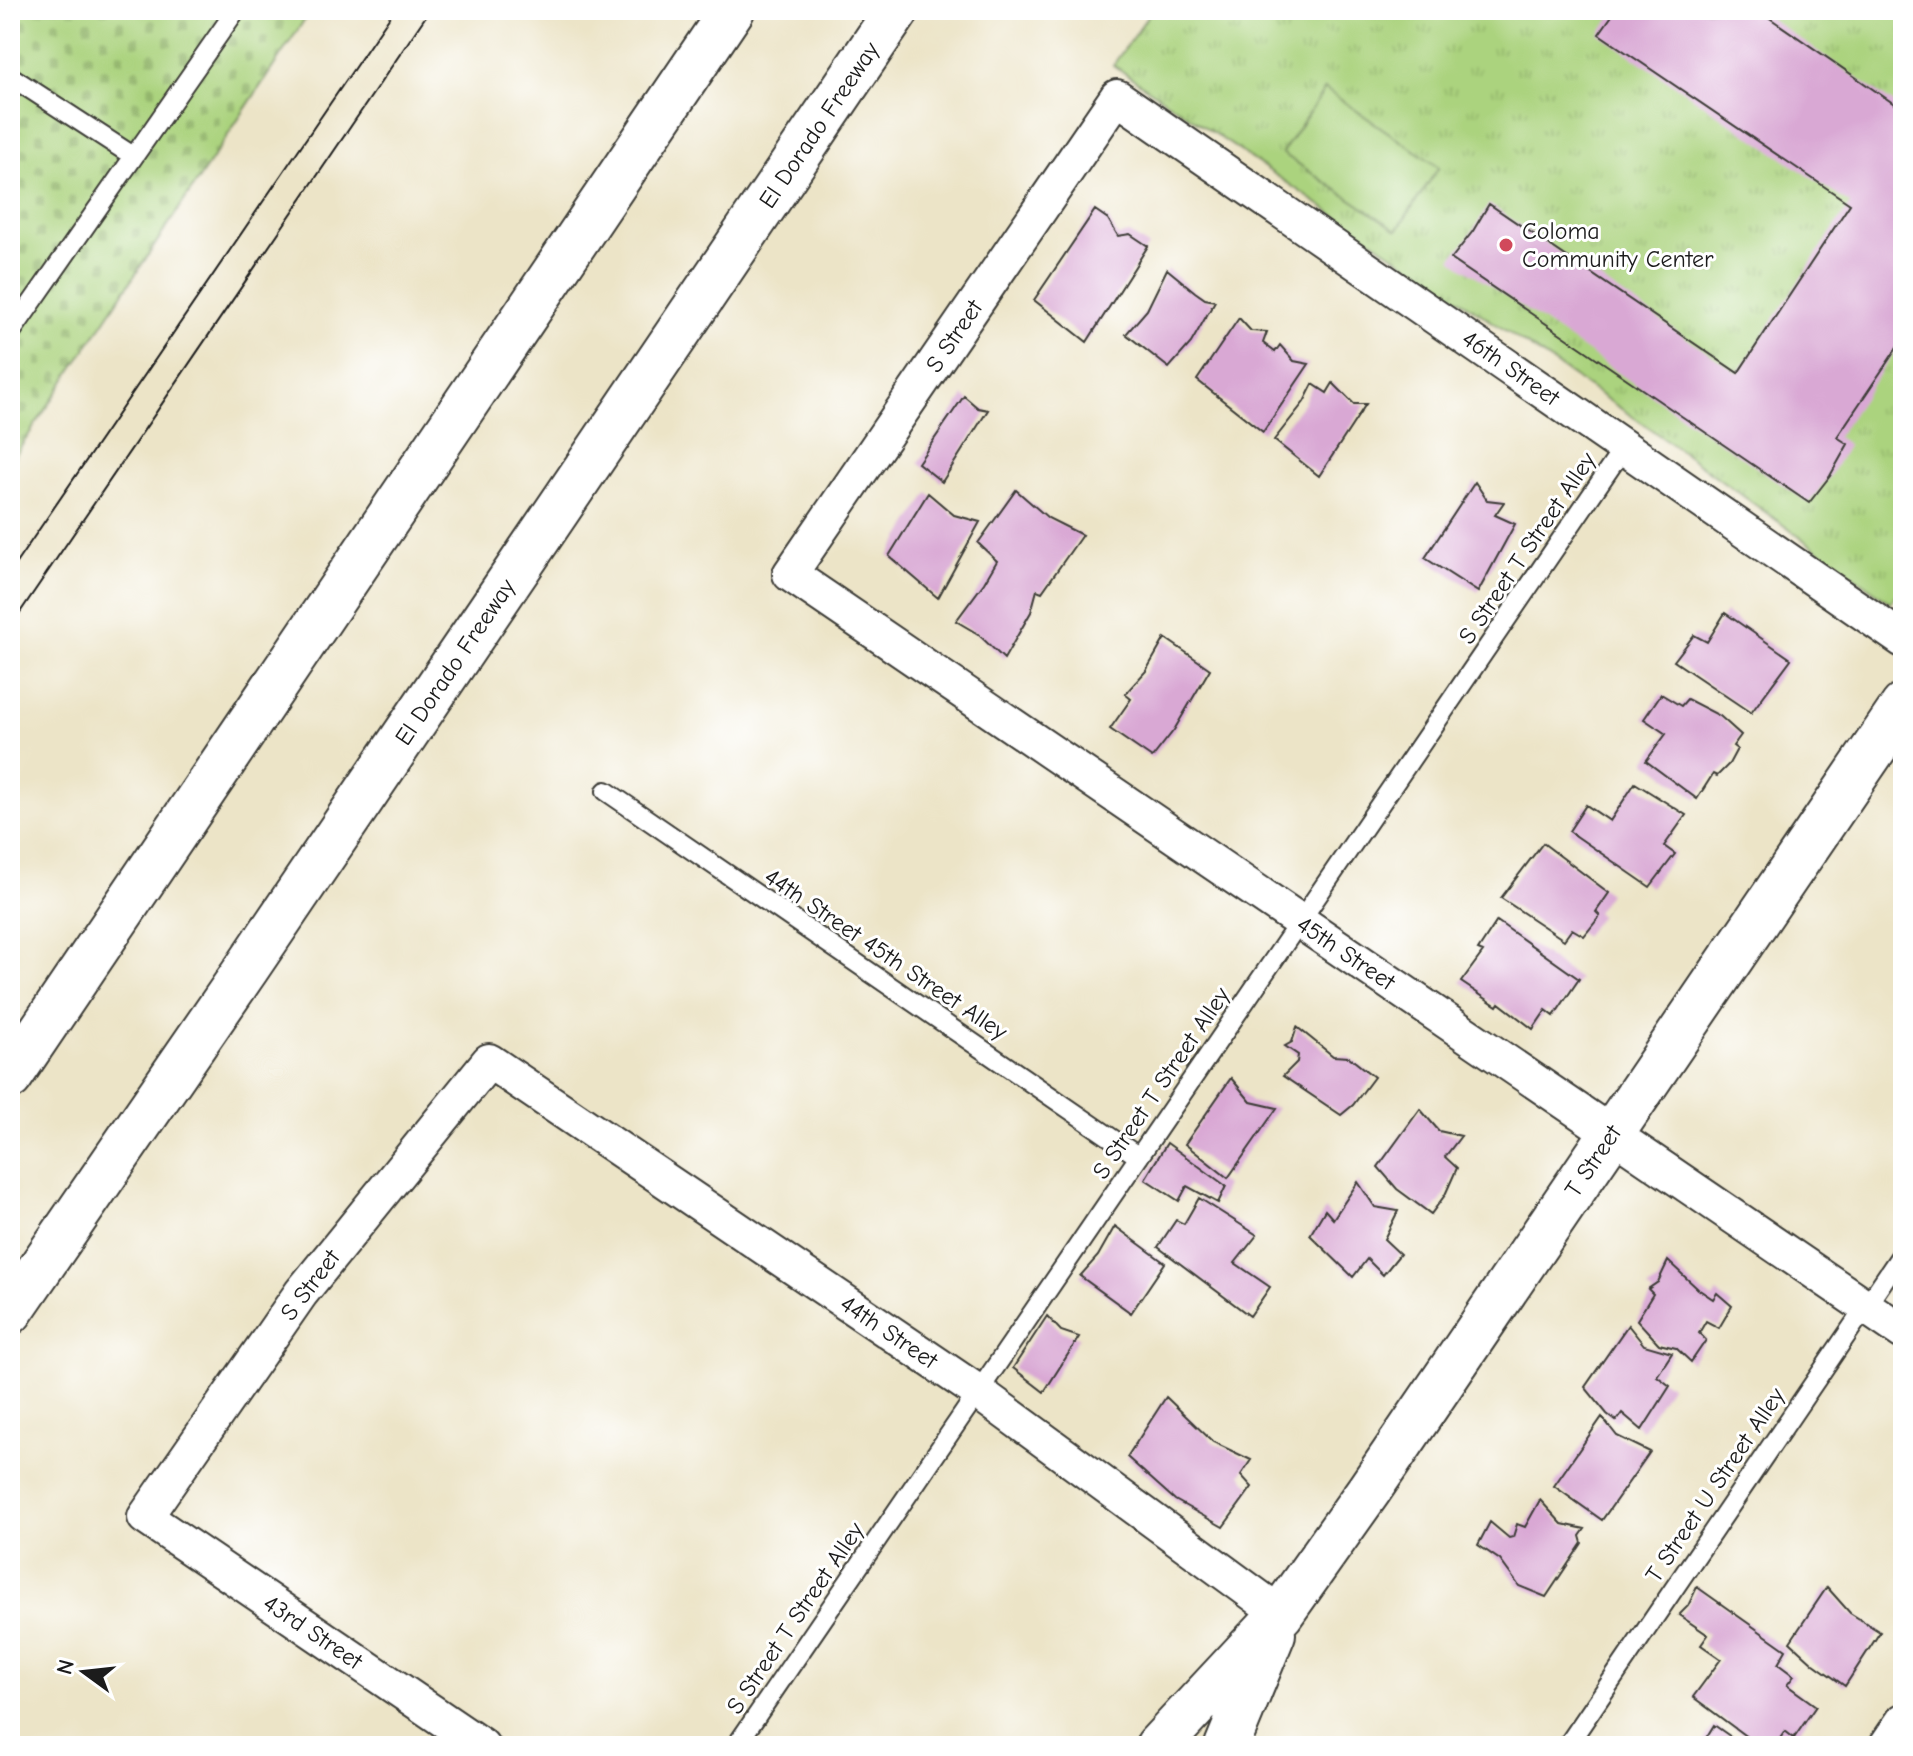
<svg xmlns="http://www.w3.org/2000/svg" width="1913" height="1756" font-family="'Comic Neue',sans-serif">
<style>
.cemetery{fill:url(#cemetery-stones);stroke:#64784d;stroke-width:2}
.park{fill:url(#park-tufts);stroke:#64784d;stroke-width:2}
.garden{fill:#abd37e;stroke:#64784d;stroke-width:2}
.building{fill:#d9a8d4}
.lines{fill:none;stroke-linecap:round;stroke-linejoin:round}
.lane-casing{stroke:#3b3a36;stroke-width:22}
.street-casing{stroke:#3b3a36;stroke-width:38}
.secondary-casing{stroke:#3b3a36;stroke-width:48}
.highway-casing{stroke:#3b3a36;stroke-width:48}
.lane{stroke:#fff;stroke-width:18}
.street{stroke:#fff;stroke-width:34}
.secondary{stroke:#fff;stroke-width:44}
.highway{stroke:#fff;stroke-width:44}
.tram{stroke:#1c1c1c;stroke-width:2}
.poi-dot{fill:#d1495b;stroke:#fff;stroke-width:3}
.labels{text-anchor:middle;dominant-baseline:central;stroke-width:6;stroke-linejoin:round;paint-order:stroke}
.street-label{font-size:24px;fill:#1c1c1c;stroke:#fff}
.poi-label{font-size:24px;fill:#1c1c1c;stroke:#fff;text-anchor:start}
</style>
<defs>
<pattern id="cemetery-stones" width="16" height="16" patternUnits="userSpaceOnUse" patternTransform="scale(2)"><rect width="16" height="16" fill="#abd37e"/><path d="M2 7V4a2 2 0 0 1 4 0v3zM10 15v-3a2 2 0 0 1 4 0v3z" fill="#93b56c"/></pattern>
<pattern id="park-tufts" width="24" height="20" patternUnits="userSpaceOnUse" patternTransform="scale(2)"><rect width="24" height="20" fill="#abd37e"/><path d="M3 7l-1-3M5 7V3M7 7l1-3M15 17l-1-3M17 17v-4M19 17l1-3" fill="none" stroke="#93b56c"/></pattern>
</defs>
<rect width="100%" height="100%" fill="#fff"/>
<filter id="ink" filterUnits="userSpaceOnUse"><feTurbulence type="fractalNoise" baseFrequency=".0125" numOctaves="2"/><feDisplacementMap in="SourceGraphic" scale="16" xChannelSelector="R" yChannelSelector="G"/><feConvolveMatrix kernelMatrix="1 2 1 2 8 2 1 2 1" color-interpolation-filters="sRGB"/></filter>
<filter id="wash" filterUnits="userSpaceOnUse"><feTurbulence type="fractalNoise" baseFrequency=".006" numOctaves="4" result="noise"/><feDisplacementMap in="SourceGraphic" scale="32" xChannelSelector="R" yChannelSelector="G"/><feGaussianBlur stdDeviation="1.8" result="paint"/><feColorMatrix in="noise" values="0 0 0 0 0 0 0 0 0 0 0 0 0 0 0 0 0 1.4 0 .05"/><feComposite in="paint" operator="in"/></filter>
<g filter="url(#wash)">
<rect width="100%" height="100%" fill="#ece4c7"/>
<path class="cemetery" d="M10,10H311L10,463Z"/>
<path class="park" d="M1152,10H1889L1903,20V586L1891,603L1645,425L1113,65Z"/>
<path class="garden" d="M1325,89L1439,167L1397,230L1282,153Z"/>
<g id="blocks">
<path class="building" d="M1616,10H1758L1903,110V339L1837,437L1848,444L1830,476L1809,503L1451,259L1473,231L1489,204L1738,373L1850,204L1599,34Z
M1095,210L1108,219L1118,236L1130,234L1148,246L1087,342L1034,300Z
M1167,269L1195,292L1205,299L1215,301L1191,343L1169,368L1126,334L1147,310Z
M1239,318L1251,331L1267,332L1263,343L1275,352L1280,345L1294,361L1309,364L1263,432L1197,380Z
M1333,383L1354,404H1366L1319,476L1274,440L1304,402L1313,384L1327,393Z
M964,396L978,408L988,410L942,482L918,463Z
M1475,482L1487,500L1504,502L1495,515L1515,524L1478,592L1425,558Z
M1016,490L1048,518L1082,535L1042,592L1037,590L1031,612L1004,659L978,634L956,621L984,583L997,561L978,543Z
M928,493L954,515L980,522L938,598L889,556Z
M1725,613L1791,659L1751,713L1674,661L1694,635L1707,642Z
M1165,638L1210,669L1174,730L1152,758L1110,729L1131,699L1125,694L1146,671Z
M1661,694L1681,706L1687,699L1720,716L1741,735L1733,746L1737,749L1729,764L1717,776L1713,774L1697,799L1646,761L1666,734L1644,719Z
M1635,783L1686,815L1664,846L1675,854L1650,887L1569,831L1586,805L1610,821Z
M1543,843L1609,893L1596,912L1600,916L1584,936L1572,929L1564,940L1501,898Z
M1497,921L1579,979L1554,1016L1546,1010L1533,1029L1499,1003L1497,1006L1461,982L1483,952L1478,950Z
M1297,1027L1333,1056L1349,1057L1374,1077L1353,1105L1341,1115L1283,1076L1297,1062L1298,1055L1285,1046L1292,1042Z
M1231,1078L1251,1102L1277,1108L1228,1178L1185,1144Z
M1420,1109L1439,1131L1461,1136L1445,1157L1457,1168L1445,1195L1431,1214L1397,1189L1378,1167Z
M1167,1143L1226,1186L1218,1203L1187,1186L1179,1201L1145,1179Z
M1358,1182L1375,1207L1398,1211L1384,1239L1400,1254L1383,1275L1367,1259L1353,1277L1310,1235L1325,1210L1333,1219Z
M1199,1198L1257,1235L1235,1263L1270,1287L1250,1316L1158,1247L1176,1220L1184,1224Z
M1115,1226L1165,1263L1131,1313L1080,1276L1098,1256Z
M1668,1261L1698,1289L1713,1299L1717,1293L1732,1306L1719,1328L1706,1321L1699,1333L1706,1340L1691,1362L1676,1348L1659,1344L1637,1320L1653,1294L1648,1289L1658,1282Z
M1047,1316L1061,1331L1079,1337L1044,1392L1013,1368Z
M1628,1325L1644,1345L1672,1353L1657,1376L1670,1386L1642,1430L1622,1413L1616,1421L1607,1414L1585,1387Z
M1166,1397L1213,1442L1251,1460L1241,1475L1252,1487L1223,1527L1175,1500L1127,1457Z
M1602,1417L1617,1436L1650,1452L1602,1520L1554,1486Z
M1540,1500L1562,1524L1585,1529L1580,1536L1582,1543L1546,1597L1519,1586L1500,1560L1478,1545L1490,1522L1509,1538L1513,1537L1517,1524L1525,1527Z
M1697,1587L1786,1650L1778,1664L1794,1676L1787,1685L1816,1706L1794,1738L1785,1731L1775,1746H1759L1693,1697L1721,1659L1701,1645L1708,1635L1679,1615L1688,1606Z
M1827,1587L1850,1613L1880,1632L1845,1686L1814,1664L1790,1642Z
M1714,1725L1744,1746H1701Z"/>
</g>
</g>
<g filter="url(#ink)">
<use href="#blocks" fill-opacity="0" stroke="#3b3a36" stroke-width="2"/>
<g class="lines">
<g class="lane-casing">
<path id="lane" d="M10,76L133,156
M10,334L236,10
M606,791L1139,1157
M736,1746L1625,446
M1567,1746L1903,1252"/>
</g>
<g class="street-casing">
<path id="street" d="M1903,640L1117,97L790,574L1903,1332
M482,1746L145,1517L301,1293L489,1061L978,1392L1281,1614
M1886,1746L1903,1721"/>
</g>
<g class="secondary-casing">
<path id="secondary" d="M1158,1746L1281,1614L1369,1490L1903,706
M1227,1746L1273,1634"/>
</g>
<g class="highway-casing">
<path id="highway" d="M10,1077L732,10
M10,1312L247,968L897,10"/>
</g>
<use href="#lane" class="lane"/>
<use href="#street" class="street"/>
<use href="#secondary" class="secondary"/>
<use href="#highway" class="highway"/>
<path class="tram" d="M10,572L394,10
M10,627L430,10"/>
</g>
</g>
<circle class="poi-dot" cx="1506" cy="245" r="8"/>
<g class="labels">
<g class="street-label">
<text transform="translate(819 125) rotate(-56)">El Dorado Freeway</text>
<text transform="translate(954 336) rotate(-56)">S Street</text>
<text transform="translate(1511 368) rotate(35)">46th Street</text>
<text transform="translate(1527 548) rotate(-56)">S Street T Street Alley</text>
<text transform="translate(455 662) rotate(-56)">El Dorado Freeway</text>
<text transform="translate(1346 953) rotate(34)">45th Street</text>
<text transform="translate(886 954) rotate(34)">44th Street 45th Street Alley</text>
<text transform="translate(1161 1083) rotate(-56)">S Street T Street Alley</text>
<text transform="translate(1593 1161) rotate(-56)">T Street</text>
<text transform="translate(310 1285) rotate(-53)">S Street</text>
<text transform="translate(889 1332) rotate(34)">44th Street</text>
<text transform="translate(1715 1485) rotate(-56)">T Street U Street Alley</text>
<text transform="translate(795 1618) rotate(-56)">S Street T Street Alley</text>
<text transform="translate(313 1632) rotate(34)">43rd Street</text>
</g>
<g class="poi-label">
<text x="1522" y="231">Coloma<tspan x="1522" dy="28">Community Center</tspan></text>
</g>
</g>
<rect width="1913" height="1756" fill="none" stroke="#fff" stroke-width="40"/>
<g transform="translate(84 1672) rotate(285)" stroke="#ffffff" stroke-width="6" paint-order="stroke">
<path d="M0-6L14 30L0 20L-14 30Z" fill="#1c1c1c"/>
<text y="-12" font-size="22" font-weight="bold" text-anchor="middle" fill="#1c1c1c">N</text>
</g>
</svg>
